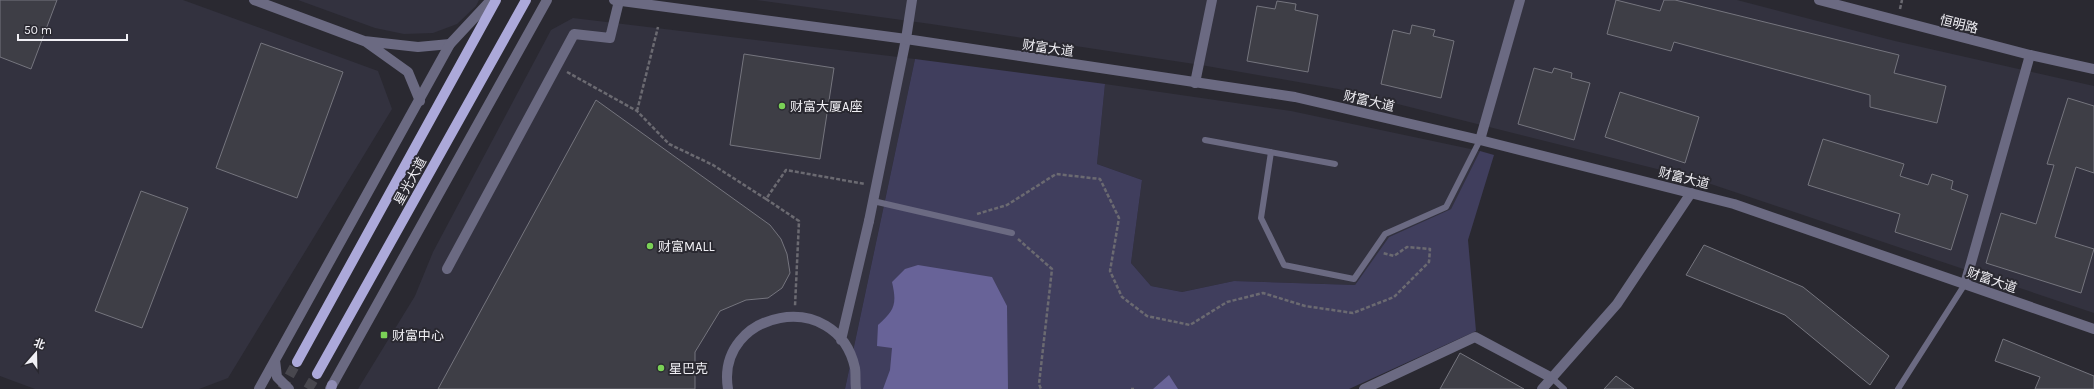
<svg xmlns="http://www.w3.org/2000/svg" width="2094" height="389" font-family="Karla,'Noto Sans SC',sans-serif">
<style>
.built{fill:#33323f}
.green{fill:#403e5d}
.water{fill:#686398}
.building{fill:#3e3e46;stroke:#75757e}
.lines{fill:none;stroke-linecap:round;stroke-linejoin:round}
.primary-tunnel{stroke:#48474e;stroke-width:10;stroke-dasharray:10 5;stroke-linecap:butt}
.path{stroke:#6b6a71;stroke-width:2.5;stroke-dasharray:4 2;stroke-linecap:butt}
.service{stroke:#6b6a82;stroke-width:6}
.pedestrian{stroke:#6b6a82;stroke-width:10}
.minor{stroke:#6b6a82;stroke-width:10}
.tertiary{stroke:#6b6a82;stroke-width:10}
.secondary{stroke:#908db4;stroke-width:10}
.primary{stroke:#aca9da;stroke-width:10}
.poi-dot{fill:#7ad156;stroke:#2a2931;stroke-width:1.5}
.labels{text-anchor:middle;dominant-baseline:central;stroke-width:4;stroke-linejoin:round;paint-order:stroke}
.street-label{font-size:13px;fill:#f1f0f5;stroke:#2a2931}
.poi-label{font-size:13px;fill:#f1f0f5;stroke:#2a2931;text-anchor:start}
</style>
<rect width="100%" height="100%" fill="#2a2931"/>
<path class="built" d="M0,0H183L378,71L392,109L228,378L199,389H35L0,376Z
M298,0H479L476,6L457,24L433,33L404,34L375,28Z
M756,0H1737L1895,41L2094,86V313L1693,178L1338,89L1201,65L931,24Z
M573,18L915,59L845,389H358L415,296L433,252L551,30Z
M1105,84L1291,111L1480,151L1451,209L1389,237L1355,285L1234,281L1182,292L1151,286L1131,263L1142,180L1097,164Z"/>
<path class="green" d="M915,59L1105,84L1097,164L1142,180L1131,263L1151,286L1182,292L1234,281L1355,285L1389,237L1451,209L1480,151L1494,155L1468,240L1476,331L1349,389H845Z"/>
<path class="water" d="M918,265L992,277L1007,306L1008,389H883L890,370L892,348L877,346L878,325C895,310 897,304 892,282L905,269Z
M1169,375L1178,389H1153Z"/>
<path class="building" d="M0,0H57L31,69L0,57Z
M1616,0L1660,11L1664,0H1675L1899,55L1894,73L1946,86L1937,123L1870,107V95L1674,42L1671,51L1607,34Z
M1277,1L1296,4L1295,10L1318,15L1308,72L1247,61L1257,6L1275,9Z
M1412,25L1435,30L1433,36L1454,41L1441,98L1381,84L1393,30L1410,34Z
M261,43L343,72L297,198L216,168Z
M744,54L834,68L820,159L730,145Z
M1534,68L1552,73L1554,68L1572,73L1571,78L1590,83L1574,140L1518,124Z
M1620,92L1699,117L1685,163L1605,137Z
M2068,98L2094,106V173L2076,167L2055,237L2094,249L2081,293L1986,263L2001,213L2036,224L2054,165L2047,164Z
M596,100L770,225L781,239L787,254L790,273L782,288L768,298L746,300L720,311L695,352V389H438Z
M1823,139L1904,164L1900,176L1928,185L1932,174L1953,181L1951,189L1968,195L1951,250L1895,232L1900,214L1808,185Z
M141,191L188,208L142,328L95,311Z
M1704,245L1803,287L1889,356L1870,385L1785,315L1686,275Z
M2003,339L2094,376V389H2035L2040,377L1995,361Z
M1460,353L1524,389H1440Z
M1616,376L1634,389H1604Z"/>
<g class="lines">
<path class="primary-tunnel" d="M282,389L297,362
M308,389L317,374"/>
<path class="path" d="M1900,9L1902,0
M567,72L637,111L669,144L713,165L766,199L786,170L865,184
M637,111L658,27
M766,199L799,221L795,306
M977,214L1007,205L1056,174L1100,179L1119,218L1110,271L1122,297L1147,316L1190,325L1227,302L1263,293L1305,306L1353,313L1394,297L1429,262L1430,249L1407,247L1394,256L1383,253
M1018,239L1052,269L1039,384L1041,389
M1131,389H1134"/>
<path class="service" d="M1205,140L1335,164
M1271,152L1261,218L1284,265L1354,279L1385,234L1446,207L1480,140
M873,201L1012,233
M1552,378L1564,389
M1898,389L1965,284"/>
<path class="pedestrian" d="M841,340L869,221
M728,389C715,310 837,286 855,368C856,374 855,382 856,389
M1364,389L1475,337L1552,378"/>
<path class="minor" d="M254,0L364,41L418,47L450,44
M366,42L408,72L420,101
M1195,83L1212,0
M1480,140L1520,0
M869,221L906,39
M447,269L574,34L610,38L619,1
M1965,284L2030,55
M1542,389L1617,304L1691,193"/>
<path class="tertiary" d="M614,0L906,39L1295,97L1480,140L1734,204L2094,329
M1819,0L2030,55L2094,69
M906,39L912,0
M275,360L277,377L289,389
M259,389L450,44L491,0
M330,389L547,0"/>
<path class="secondary" d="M331,389L332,385"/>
<path class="primary" d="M297,362L496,0
M317,374L526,0"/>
</g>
<g class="poi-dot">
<circle cx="782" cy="106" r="4"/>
<circle cx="650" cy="246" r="4"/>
<rect x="380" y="331" width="8" height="8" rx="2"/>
<circle cx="661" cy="368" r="4"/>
</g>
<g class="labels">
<g class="street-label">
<text transform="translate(1959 24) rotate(14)">恒明路</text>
<text transform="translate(1048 48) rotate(8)">财富大道</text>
<text transform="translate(1369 101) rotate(13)">财富大道</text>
<text transform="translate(1684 178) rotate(14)">财富大道</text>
<text transform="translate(410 181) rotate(-61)">星光大道</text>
<text transform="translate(1992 280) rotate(19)">财富大道</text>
</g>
<g class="poi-label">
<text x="790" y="106">财富大厦A座</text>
<text x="658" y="246">财富MALL</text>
<text x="392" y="335">财富中心</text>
<text x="669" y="368">星巴克</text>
</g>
</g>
<g transform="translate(36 353) rotate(20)" stroke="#2a2931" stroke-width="3" paint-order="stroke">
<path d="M0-3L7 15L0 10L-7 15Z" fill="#f1f0f5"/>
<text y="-6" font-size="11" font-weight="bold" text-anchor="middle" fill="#f1f0f5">北</text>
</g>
<path d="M18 34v6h109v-6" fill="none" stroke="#f1f0f5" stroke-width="2"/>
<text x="24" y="34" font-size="12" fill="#f1f0f5" stroke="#2a2931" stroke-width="3" paint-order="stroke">50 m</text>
</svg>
